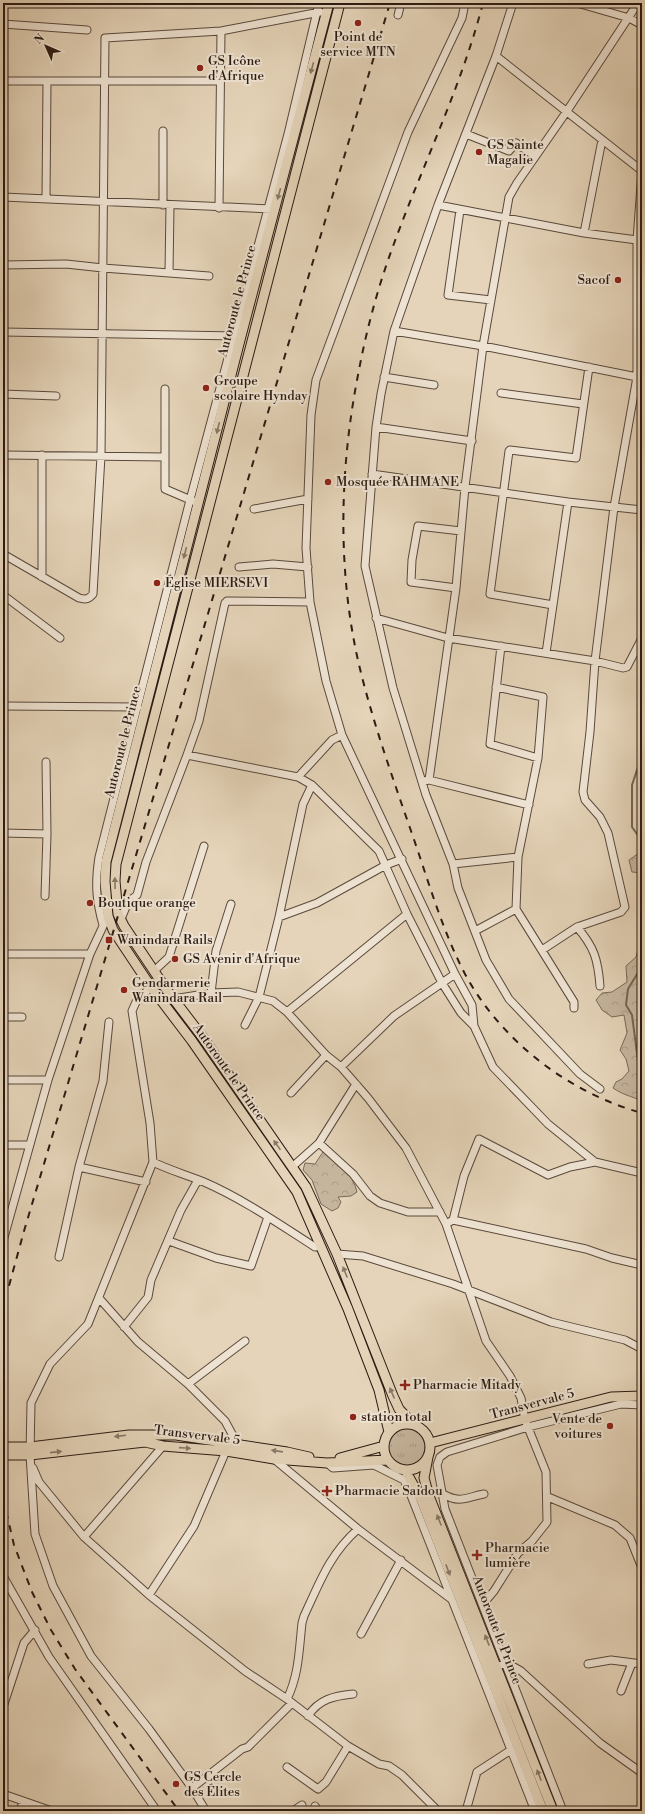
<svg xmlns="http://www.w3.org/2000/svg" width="645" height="1814" font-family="'Libre Bodoni',serif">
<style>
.grass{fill:url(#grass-tufts);stroke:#786858}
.forest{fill:url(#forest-crowns);stroke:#786858}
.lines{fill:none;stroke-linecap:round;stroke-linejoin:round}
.stream{stroke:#756455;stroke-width:2}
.minor-casing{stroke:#5a493c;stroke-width:9}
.major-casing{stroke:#2b1b13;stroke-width:11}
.minor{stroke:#eee3d2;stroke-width:7}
.major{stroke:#e5d4b9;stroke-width:9}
.rail{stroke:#2b1b13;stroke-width:2;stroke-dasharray:7 7;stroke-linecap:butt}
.oneway{fill:#887866}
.poi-dot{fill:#8f2418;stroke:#eee3d2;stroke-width:1.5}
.labels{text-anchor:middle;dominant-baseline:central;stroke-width:4;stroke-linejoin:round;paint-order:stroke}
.poi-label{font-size:13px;fill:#2b1b13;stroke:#eee3d2;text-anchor:start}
.street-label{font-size:13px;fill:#2b1b13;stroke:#eee3d2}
</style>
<defs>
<pattern id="grass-tufts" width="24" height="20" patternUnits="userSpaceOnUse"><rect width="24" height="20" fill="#c5b59d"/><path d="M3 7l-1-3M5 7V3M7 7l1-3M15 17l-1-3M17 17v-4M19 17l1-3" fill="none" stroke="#a99b86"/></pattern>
<pattern id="forest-crowns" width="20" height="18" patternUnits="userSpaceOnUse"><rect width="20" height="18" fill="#c5b59d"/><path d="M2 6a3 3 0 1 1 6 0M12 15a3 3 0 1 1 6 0" fill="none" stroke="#a99b86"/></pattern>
</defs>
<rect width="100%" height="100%" fill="#e5d4b9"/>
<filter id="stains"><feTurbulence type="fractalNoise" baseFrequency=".005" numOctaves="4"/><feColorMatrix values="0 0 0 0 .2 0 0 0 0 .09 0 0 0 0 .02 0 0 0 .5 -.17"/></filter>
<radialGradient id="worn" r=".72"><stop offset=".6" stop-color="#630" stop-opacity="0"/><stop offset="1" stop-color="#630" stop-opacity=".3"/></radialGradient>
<path class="grass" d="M387 1447a19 19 0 1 1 38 0a19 19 0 1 1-38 0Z"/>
<path class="forest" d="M639,853H642V873L632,872L629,860Z
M642,934V1101C631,1096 623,1095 613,1088L616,1082L622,1079L629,1071L626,1059L620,1050L627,1033L624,1015L612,1017L602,1010L596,1000L602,993L612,992L627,982L626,966L636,957Z
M323,1152C339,1160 353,1175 357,1192L351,1196L338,1197L341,1202L338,1208L332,1211L321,1204L312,1180L303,1170L305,1163L315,1164Z"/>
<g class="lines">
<path class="stream" d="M642,755L632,785V827L642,841
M642,966L628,989L626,1005L632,1015L638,1061L642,1066"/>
<g class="minor-casing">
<path id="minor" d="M465,3L462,18L408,132L316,380L311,415L306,548L310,602L326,681L342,735L455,974L472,1005L474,1026L493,1067L548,1124L595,1162L642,1173
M513,3L496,56L438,205L394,331L381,394L376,427L365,566L393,688L426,795L453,864L458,888L486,960L509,999L580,1074L600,1089
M577,3L629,18L642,25
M398,15L401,3
M3,24L87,30
M496,56L642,171
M3,81H219
M163,131V205
M466,134L509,151L516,143L535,156
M3,197L271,209
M46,199L47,81
M438,205L584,233L637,240L642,242
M219,208L221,31
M460,210L448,295L491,300
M584,233L602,140
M3,265L66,264L103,268L209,276
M169,273L170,205
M394,331L483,346L642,378
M3,332L239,336
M384,377L434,385
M165,389V489L193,501
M501,393L583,404
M3,394L56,396
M376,427L472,441
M3,455L165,457
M372,474L568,502L642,510
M254,509L308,499
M3,554L79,598C86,600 89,599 93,594L101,456L105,38L221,31L320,12
M239,567L273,564L308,567
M42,577V455
M456,588L411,582L412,560L418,526L461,531
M3,595L60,638
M553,605L490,594L509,451L510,450L576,458L589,367
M376,618L448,638L595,661L623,668L627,667L642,638
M501,646L490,744L538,758
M546,653L568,502
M3,706L138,707
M187,755L199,721L225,603L227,601L310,602
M298,777L332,740L342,735
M429,780L456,588L465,487L483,346L509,197L517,183L567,111L638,3
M424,781L429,780L529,805
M3,833L47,834
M518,857L516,909L574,1002V1008
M453,864L518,857L538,758L543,697L496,687
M45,896L47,834L46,762
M279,917L317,903L386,865L402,859
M121,919L128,902L137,895L146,862L187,755L298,777L312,785L379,851L407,914L442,983L461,1013L474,1026
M103,925C96,900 95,883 99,857L190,500L288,134L319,3
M577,927C594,947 598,959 600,986
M475,931L516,909
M542,950L577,927L621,912L625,907L608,833L600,817L585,800L583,792L590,732L595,661L614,507L637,377V240L642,171
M3,954H90
M154,971L169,957L204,846
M151,987L136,1002L132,1011L150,1123L153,1162L88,1324L50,1364L31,1403L30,1455L35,1534L53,1586L91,1656L149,1729L192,1788L206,1811
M211,993L216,951L231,904
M173,999L211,993L238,992L273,1001L287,1012L326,1055L341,1067L368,1098L406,1148L446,1224L486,1341L510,1376L521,1398L525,1420L546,1472L547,1522L532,1541L518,1553L494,1591L483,1604
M287,1012L407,914
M3,1017H22
M109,1022L103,1081L79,1167L146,1182
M245,1025L259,997L279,917L303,804L312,785
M341,1067L394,1016L455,974
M3,1080H48
M291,1093L326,1055
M319,1143L353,1174L370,1196L380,1203L408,1212H440
M3,1145H29
M153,1162C169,1170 187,1175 204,1182C243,1199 279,1224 315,1247L320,1246
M292,1167L319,1143L356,1084
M453,1220L586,1249L612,1258L642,1265
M446,1224L453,1220L464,1176L479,1139L548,1175L570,1167L595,1162
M3,1241L48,1080L90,954L105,922
M169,1241L216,1258L251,1266L268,1217
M337,1254L363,1256L453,1284L551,1322L625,1340L642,1349
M59,1257L79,1167
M99,1298L138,1342L188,1384L225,1421L238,1445
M124,1327L148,1297L151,1280L181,1210L198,1180
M188,1384L245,1341
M274,1459L358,1529L451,1599
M327,1463L333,1468L374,1465L404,1480L410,1493L535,1811
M33,1468L39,1482L84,1537L149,1595L245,1671L287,1699L348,1746L379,1764L389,1766L402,1775L438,1811
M443,1494C460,1504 467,1497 484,1494
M548,1497L615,1525L630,1538L642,1568
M84,1537L163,1446
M3,1576L49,1657L157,1811
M149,1595L194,1526L226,1451
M361,1634L401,1560
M588,1664L611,1660L642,1664
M497,1666L507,1663L521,1671L600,1743L642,1773
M621,1691L632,1663
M287,1699C299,1675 299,1650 302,1623L304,1616C320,1582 329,1555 358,1529
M3,1707L24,1643L35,1630
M308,1716C319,1699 334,1696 353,1694
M287,1767L318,1789L326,1782L348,1746
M192,1788L242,1749L248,1747L291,1704
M3,1794L52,1811
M315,1806L318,1811
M20,1811L23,1801
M293,1811L302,1805
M466,1811L477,1772L511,1750
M563,1811L445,1509L437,1465L440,1457L447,1452L528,1427L621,1404L642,1405"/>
</g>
<g class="major-casing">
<path id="major" d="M329,3L241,336L106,862L105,881L107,905L108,916L113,930L151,987L192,1041L297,1192L348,1309L379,1390L389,1432
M340,3L116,864L115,881L118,914L124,926L166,989L201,1035L306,1187L337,1254L393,1396L399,1409L414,1425
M384 1447a23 23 0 1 1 46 0a23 23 0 1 1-46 0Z
M430,1443L611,1397L642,1396
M3,1447H30L129,1435H176L287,1452L309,1457
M3,1455H30L145,1442L163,1446L226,1451L274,1459L327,1463L387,1460
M428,1457L424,1478L429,1496L553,1811
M340,1458L384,1446
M405,1470L421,1499L543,1811"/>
</g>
<use href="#minor" class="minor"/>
<use href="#major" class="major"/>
<path class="rail" d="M483,3C461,88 422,166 392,249C377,290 366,332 358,375C339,472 337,577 361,673C374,725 392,776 410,828C427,876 441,928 465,974C501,1041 569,1093 642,1113
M3,1313L7,1293L24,1231L390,3
M3,1498L14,1545L32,1592L51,1630L75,1669L179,1811"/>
</g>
<defs><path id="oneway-solid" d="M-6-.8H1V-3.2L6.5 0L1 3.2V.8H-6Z"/></defs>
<g class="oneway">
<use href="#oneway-solid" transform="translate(312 68) rotate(105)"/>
<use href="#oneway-solid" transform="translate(279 194) rotate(105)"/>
<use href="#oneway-solid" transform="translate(218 428) rotate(104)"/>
<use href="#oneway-solid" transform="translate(185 553) rotate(104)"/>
<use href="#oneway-solid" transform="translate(115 883) rotate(-91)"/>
<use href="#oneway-solid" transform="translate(277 1145) rotate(-125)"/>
<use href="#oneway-solid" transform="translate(345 1272) rotate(-112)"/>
<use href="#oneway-solid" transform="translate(392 1393) rotate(-113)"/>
<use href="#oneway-solid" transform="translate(120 1436) rotate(173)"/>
<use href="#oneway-solid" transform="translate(185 1448) rotate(4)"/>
<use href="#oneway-solid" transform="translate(277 1451) rotate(-172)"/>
<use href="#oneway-solid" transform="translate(56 1452) rotate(-6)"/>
<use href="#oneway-solid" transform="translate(439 1520) rotate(-112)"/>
<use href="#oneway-solid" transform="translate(448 1570) rotate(69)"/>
<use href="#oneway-solid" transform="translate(487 1640) rotate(-111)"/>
<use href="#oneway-solid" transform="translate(539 1775) rotate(-111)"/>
</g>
<g class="poi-dot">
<circle cx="358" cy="23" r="4"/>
<circle cx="200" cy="68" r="4"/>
<circle cx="479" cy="152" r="4"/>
<circle cx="618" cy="280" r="4"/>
<circle cx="206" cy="388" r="4"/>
<circle cx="328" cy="482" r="4"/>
<circle cx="157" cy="583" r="4"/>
<circle cx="90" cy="903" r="4"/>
<rect x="105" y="936" width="8" height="8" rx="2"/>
<circle cx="175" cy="959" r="4"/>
<circle cx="124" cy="990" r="4"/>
<path d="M403 1379h4v4h4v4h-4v4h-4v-4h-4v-4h4z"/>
<circle cx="353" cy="1417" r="4"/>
<circle cx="610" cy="1426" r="4"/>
<path d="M325 1485h4v4h4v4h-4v4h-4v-4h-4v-4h4z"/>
<path d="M475 1549h4v4h4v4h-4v4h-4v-4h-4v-4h4z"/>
<circle cx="176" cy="1784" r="4"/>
</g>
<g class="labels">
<g class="poi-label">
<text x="358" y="37" text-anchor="middle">Point de<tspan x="358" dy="15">service MTN</tspan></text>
<text x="208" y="61">GS Icône<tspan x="208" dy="15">d'Afrique</tspan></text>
<text x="487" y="145">GS Sainte<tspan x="487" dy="15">Magalie</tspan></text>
<text x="610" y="280" text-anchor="end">Sacof</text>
<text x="214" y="381">Groupe<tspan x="214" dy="15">scolaire Hynday</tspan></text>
<text x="336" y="482">Mosquée RAHMANE</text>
<text x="165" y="583">Église MIERSEVI</text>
<text x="98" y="903">Boutique orange</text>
<text x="117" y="940">Wanindara Rails</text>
<text x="183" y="959">GS Avenir d'Afrique</text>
<text x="132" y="983">Gendarmerie<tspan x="132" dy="15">Wanindara Rail</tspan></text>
<text x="413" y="1385">Pharmacie Mitady</text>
<text x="361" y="1417">station total</text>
<text x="602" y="1419" text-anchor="end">Vente de<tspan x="602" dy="15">voitures</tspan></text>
<text x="335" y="1491">Pharmacie Saidou</text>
<text x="485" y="1548">Pharmacie<tspan x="485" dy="15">lumière</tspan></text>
<text x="184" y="1777">GS Cercle<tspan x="184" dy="15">des Élites</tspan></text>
</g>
<g class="street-label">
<text transform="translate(237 301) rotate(-75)">Autoroute le Prince</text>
<text transform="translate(123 742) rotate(-76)">Autoroute le Prince</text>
<text transform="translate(229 1072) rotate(55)">Autoroute le Prince</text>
<text transform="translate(532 1404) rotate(-15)">Transvervale 5</text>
<text transform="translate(197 1435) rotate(7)">Transvervale 5</text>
<text transform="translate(497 1630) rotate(69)">Autoroute le Prince</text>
</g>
</g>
<rect width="645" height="1814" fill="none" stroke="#e5d4b9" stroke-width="16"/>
<rect x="4" y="4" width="637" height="1806" fill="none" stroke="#2b1b13" stroke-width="2"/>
<rect x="8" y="8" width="629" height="1798" fill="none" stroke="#2b1b13"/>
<g transform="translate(46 46) rotate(315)" stroke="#eee3d2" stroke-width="3" paint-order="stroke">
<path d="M0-3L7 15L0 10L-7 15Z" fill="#2b1b13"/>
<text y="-6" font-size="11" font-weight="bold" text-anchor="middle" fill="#2b1b13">N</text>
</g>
<rect width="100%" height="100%" filter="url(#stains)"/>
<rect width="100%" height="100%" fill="url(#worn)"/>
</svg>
